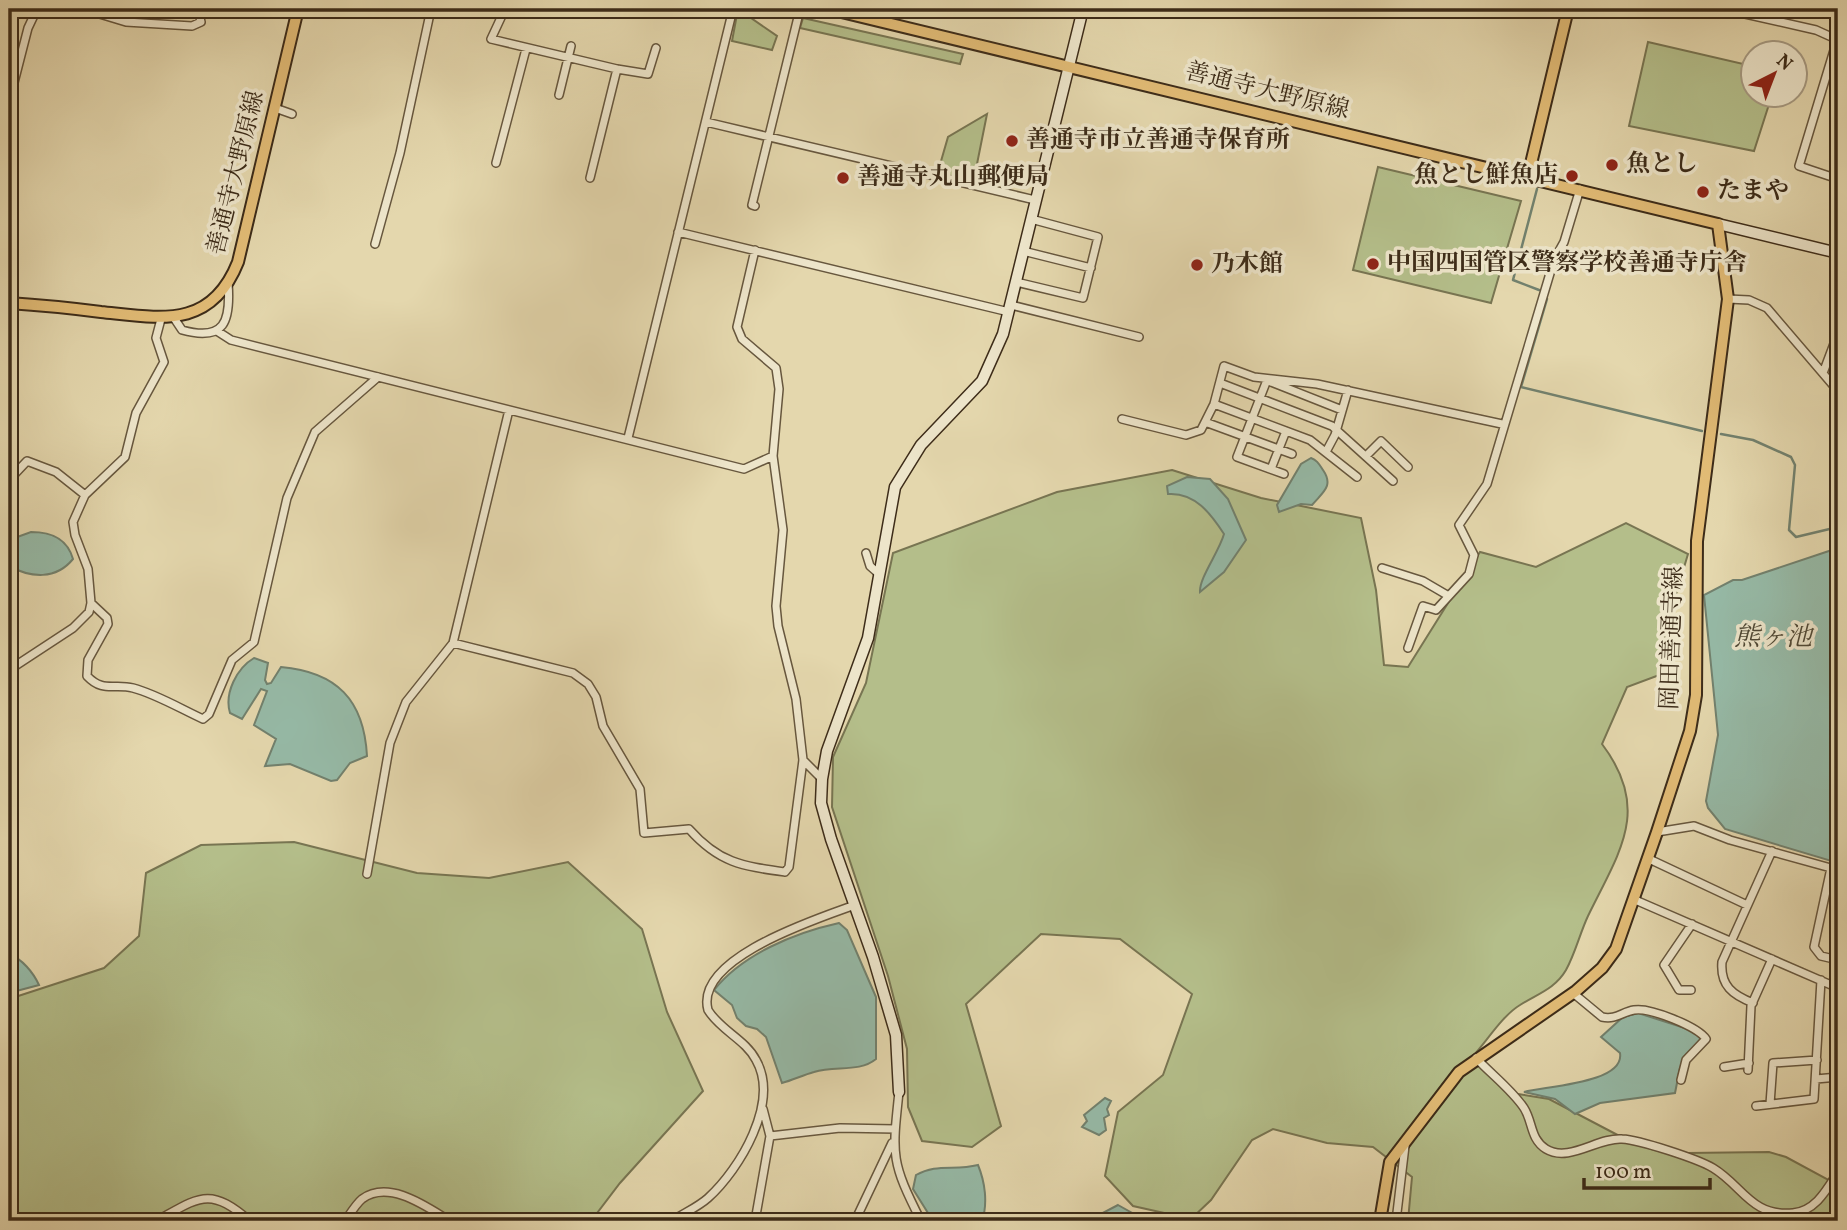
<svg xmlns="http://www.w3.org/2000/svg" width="1847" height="1230" font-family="Vollkorn,'Noto Serif JP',serif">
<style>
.green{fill:#b4be8a;stroke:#787552;stroke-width:2}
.water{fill:#96baa7;stroke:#72816e;stroke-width:2}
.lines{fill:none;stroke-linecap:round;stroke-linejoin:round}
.stream{stroke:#72816e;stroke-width:2.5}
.street-casing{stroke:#67573e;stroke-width:10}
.secondary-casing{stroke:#3d2c19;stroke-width:13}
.primary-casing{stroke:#3d2c19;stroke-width:14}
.street{stroke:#ede5ca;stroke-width:7}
.secondary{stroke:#ede5ca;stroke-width:10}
.primary{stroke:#e2bc76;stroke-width:10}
.poi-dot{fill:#8f2418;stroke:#ede5ca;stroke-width:2.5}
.labels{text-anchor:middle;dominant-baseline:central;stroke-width:7;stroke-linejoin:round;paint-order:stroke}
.street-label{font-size:24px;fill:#3d2c19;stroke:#ede5ca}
.poi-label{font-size:24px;font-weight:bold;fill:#3d2c19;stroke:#ede5ca;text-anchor:start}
.water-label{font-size:26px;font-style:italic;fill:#4f4835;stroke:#ede5ca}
</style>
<rect width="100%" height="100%" fill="#e4d7ad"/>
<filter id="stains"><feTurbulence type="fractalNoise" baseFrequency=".00286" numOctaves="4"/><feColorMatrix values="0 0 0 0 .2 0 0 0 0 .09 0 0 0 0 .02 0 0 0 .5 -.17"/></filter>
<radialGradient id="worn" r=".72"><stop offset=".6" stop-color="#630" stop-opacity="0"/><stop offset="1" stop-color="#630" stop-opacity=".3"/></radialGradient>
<path class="green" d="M738,9L777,36L772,50L732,41Z
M803,18L963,54L960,64L800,28Z
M1648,42L1752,66V94L1772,95L1754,151L1629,126Z
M987,114L973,184L937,175L948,137Z
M1378,167L1521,201L1491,303L1353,270Z
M1172,470L1261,498L1361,518L1376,590L1384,665L1408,667L1480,552L1536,567L1626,523L1688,554L1665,631L1662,674L1627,687L1602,744C1652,810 1619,852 1588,916C1580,933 1575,954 1566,970C1555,989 1537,994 1520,1005C1502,1016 1487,1041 1473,1056L1512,1093L1549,1099L1629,1141L1654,1150L1687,1153L1769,1152L1786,1157L1838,1185V1221H1408L1412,1177L1373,1147L1327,1143L1273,1129L1252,1140L1211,1200L1191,1219L1133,1206L1105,1176L1118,1112L1163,1075L1192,994L1120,939L1041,934L966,1004L1001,1126L972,1147L922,1141L908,1107L907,1049L888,976L832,807L833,757L866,683L893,553L1057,492Z
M294,842L417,873L489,878L568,862L642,929L667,1012L703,1091L620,1183L591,1221H9V999L104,968L139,936L146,873L201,845Z"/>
<path class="water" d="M1311,458C1317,460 1319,464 1323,470C1334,486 1323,492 1312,505L1301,504L1279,512L1277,505L1301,464Z
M1187,477L1210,479L1228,499L1246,540L1224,572L1200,592C1199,578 1219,552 1224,534C1211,514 1195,492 1168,494L1167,486Z
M31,532C51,532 67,538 73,559C56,580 31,578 9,566V540Z
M1838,548V863L1725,829L1708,808L1706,801L1718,735L1704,595L1733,580H1742Z
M254,658L268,663L265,680L267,684L271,683L281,667C337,672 364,700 367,756L350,763L337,780L331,781L290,764L265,766L276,739L254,725L267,691L261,689L242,719L230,713C224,693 237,668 254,658Z
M839,923L847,930L876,997V1059C859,1073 835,1065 814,1072C803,1075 793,1080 782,1083L766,1037L757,1029L746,1026L737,1018L732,1005L714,990C743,954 794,933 839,923Z
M9,954C22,959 33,972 39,985L9,993Z
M1638,1013L1691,1030L1701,1038L1680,1068L1675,1093L1600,1103L1575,1114L1555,1099L1524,1092C1547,1086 1625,1083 1620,1053L1601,1037L1623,1017Z
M1105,1098L1111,1101L1107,1109L1109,1115L1104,1118L1106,1130L1099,1135L1082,1127L1087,1121L1084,1115Z
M978,1165C985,1182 988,1203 982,1221H933L913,1189L916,1175C937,1163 954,1171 978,1165Z
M1118,1205L1136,1215L1167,1221H1083L1091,1215H1099Z"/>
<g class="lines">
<path class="stream" d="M1537,189L1513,280L1539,290
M1547,299L1521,387L1702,431
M1721,434L1753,440L1791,457L1795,465L1789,530L1796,537L1838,527"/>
<g class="street-casing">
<path id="street" d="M83,9L126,22L192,26L201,22L198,9
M505,9L491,39L617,69
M1723,9L1816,30L1836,39
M1838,37L1799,166L1838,179
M559,95L571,46
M9,102L28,28L37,9
M275,108L292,114
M706,122L1035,200
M496,163L526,49
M590,178L617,69L648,74L656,48
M755,206L752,205L800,9
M678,232L1009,312
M375,244L400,153L431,9
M1023,251L1091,268
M1016,282L1083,298L1098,237L1031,219
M1728,299L1749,300L1767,308L1838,391
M1011,305L1139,337
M174,318L182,330C225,342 231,321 228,283
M217,331L231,340L744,469L773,456
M1823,373L1838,333
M1266,380L1342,410
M1267,380L1237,457L1284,474
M1220,383L1332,426L1393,481
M1214,404L1310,440L1357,477
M1122,419L1186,435L1201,430L1214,404L1224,366L1254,377L1317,384L1502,424
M1205,422L1292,454
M628,438L733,9
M1327,450L1335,435L1348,390
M1366,456L1381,441L1408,467
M1271,469L1286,431
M9,480L27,461L56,472L85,495L125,457L136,413L164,362L156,338L161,319
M866,553L870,566L878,573
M1382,568L1423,581L1447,595
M91,603L107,618L108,624L88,660L87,676C103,693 114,683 133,688C156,694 181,709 203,719L209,714L232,660L254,642L287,498L315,432L378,377
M453,643L573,673L588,684L596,697L603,726L640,789L644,833L689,829C719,863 742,866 785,872L789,867L803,760L796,699L778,626L776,606L783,530L773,456L779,389L776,368L742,339L737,327L755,250
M1408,648L1423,606L1436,610L1469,574L1474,555L1459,525L1487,484L1554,260L1564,242L1580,189
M9,670L73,628L89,612L91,603L88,569L75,535L73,522L85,495
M803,760L822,779
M1657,832L1694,826L1730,840L1838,870
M1647,858L1747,905
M1831,868L1814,947L1821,956L1838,960
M367,874L390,743L406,702L453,643L509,410
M1633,899L1838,988
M1691,990H1679L1664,965L1692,924
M1573,993L1602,1017C1616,1020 1622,1012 1634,1010C1650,1007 1698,1027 1706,1039L1686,1060L1681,1080
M1753,1003C1733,995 1720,986 1722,962L1772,851
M1476,1058C1491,1074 1512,1090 1524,1108C1533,1122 1530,1139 1546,1149C1569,1163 1598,1137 1622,1139C1640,1140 1698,1159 1713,1168C1743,1186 1751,1217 1793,1213C1816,1211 1827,1189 1838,1172
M1724,1067L1749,1063
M1748,1070L1751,1006L1772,959
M1816,1079L1838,1077
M899,1092C892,1156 891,1162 921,1221
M1770,1104L1773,1063L1817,1060
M1756,1106L1814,1099L1821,980
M770,1136L840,1128L895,1129
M156,1221C200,1197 209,1186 250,1221
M345,1221C350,1214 356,1204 362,1199C389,1179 427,1207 450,1221
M672,1221C684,1213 698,1207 708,1198C740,1169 780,1102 756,1060C746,1040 720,1030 708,1010C694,958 817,919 855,905
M755,1221L770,1136L763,1109
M855,1221L892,1143
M1396,1221L1405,1146"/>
</g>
<g class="secondary-casing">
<path id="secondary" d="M1718,224L1838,253
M899,1092L896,1035L873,957L831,839L821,803L822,779L827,751L868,638L895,487L921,445L982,381L1003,334L1083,9"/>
</g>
<g class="primary-casing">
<path id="primary" d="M829,9L1718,224L1728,299L1697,541L1696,695L1690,731L1657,832L1616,949L1602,968L1576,991L1459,1072L1390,1162L1380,1221
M1528,176L1568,9
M9,303C40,305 70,308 101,312C160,318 211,330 238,262L298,9"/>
</g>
<use href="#street" class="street"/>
<use href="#secondary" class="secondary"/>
<use href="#primary" class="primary"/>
</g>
<g class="poi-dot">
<circle cx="1012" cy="141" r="7"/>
<circle cx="1612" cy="165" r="7"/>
<circle cx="1572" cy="176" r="7"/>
<circle cx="843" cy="178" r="7"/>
<circle cx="1703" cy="192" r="7"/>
<circle cx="1373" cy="264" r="7"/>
<circle cx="1197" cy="265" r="7"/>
</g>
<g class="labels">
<g class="street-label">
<text transform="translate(1267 92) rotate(14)">善通寺大野原線</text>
<text transform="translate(237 173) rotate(-76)">善通寺大野原線</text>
<text transform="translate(1673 638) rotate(-88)">岡田善通寺線</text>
</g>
<g class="poi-label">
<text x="1026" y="141">善通寺市立善通寺保育所</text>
<text x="1626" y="165">魚とし</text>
<text x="1558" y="176" text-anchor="end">魚とし鮮魚店</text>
<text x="857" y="178">善通寺丸山郵便局</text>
<text x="1717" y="192">たまや</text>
<text x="1387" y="264">中国四国管区警察学校善通寺庁舎</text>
<text x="1211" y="265">乃木館</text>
</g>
<g class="water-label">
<text x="1773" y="638">熊ヶ池</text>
</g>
</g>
<rect width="1847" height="1230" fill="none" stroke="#e4d7ad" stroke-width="35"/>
<rect x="10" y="10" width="1826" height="1209" fill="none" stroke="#3d2c19" stroke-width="3.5"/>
<rect x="18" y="18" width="1812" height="1195" fill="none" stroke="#3d2c19" stroke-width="2"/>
<g transform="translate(1774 74) rotate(42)"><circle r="33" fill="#ede5ca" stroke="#a79b83" stroke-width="2"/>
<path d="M0-5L12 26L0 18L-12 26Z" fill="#8f2418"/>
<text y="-10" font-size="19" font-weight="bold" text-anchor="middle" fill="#3d2c19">N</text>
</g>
<path d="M1584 1178v10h126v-10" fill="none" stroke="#3d2c19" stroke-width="3.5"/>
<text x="1595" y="1178" font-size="21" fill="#3d2c19" stroke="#ede5ca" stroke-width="5" paint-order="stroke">100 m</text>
<rect width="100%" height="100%" filter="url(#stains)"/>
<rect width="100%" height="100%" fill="url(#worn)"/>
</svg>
